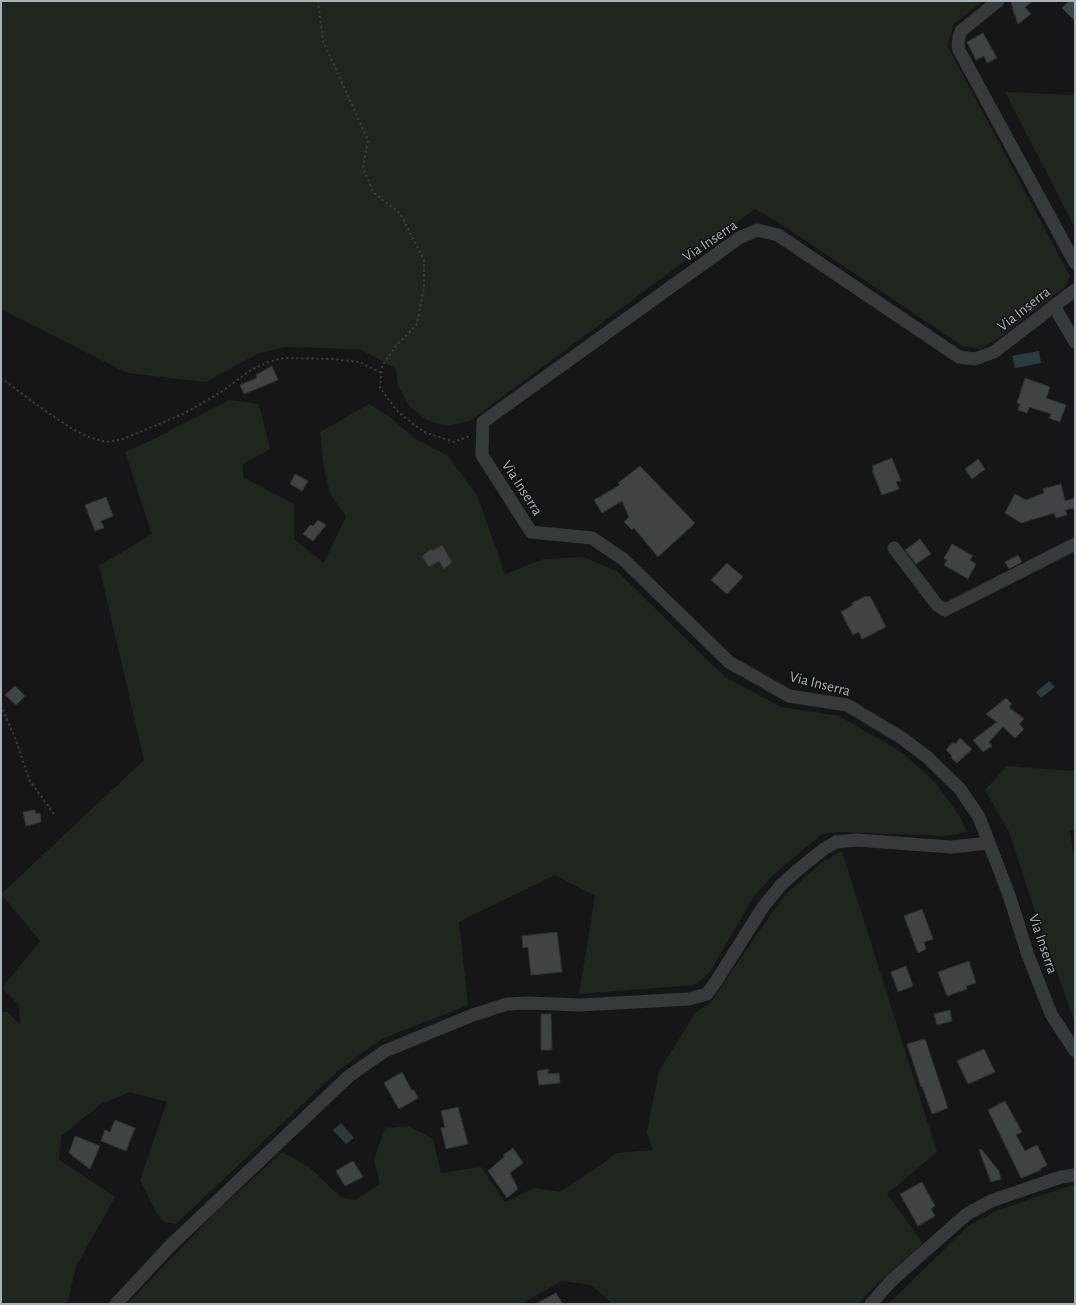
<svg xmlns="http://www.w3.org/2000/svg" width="1076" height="1305" font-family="'Alegreya Sans',sans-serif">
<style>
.green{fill:#1f261d}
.water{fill:#2b3b3d}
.building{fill:#404345;stroke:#303134}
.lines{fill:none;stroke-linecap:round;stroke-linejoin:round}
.path{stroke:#3c4144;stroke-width:2;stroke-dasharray:2 3;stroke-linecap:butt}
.minor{stroke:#363a3d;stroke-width:13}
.labels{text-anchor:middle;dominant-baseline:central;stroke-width:3;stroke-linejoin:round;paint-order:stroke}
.street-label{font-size:15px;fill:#a7b3b9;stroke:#111113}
</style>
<rect width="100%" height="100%" fill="#161618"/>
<path class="green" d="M1,1H983L954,24L947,45L1070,276L1065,287L998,339L980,349L962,346L784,226L755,209L470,421L446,426L427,420L410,407L398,386L396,369L360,349L286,347L257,354L206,382L127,373L1,309Z
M1005,92L1075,95V228Z
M229,400L259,404L270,449L243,464V477L294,504V539L324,563L346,516L330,494L323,462L320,432L369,404L390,417L414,438L448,456L478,497L505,574L544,559L584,557L618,572L725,677L781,707L839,716L903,753L936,783L960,817L967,832L947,836L839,832L822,834L774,874L752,899L710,972L695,985L579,994L595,896L555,875L459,922L468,1005L382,1039L340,1069L176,1224L164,1222L156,1212L140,1180L167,1102L130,1092L101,1104L61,1136L59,1160L115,1197L76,1267L67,1304H1V1012H7L20,1025L19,1005L2,988L40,941L1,894L144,760L99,566L152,534L125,452L154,439Z
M1007,766L1075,771V829L1070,831L1075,864V1023L1032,902L1009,832L985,790Z
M842,851L937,1152L887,1194L923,1243L875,1286L858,1304H613L591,1285L562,1281L523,1303V1304H127L218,1210L282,1152L309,1167L341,1197L355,1200L380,1183L374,1160L385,1128L409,1126L433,1139L441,1173L481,1167L505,1202L534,1188L560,1192L601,1165L616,1153L653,1150L647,1132L659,1071L696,1012L711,1002L766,921L787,893L824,861Z
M1075,1185V1304H888L968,1226L998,1210L1065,1187Z"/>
<path class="water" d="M1039,351L1041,363L1015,368L1012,356Z
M1049,681L1055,687L1041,698L1036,692Z
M341,1123L354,1138L346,1144L333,1130Z"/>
<path class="building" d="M1011,1H1033L1025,7L1031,14L1018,24L1014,13Z
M1069,1H1075V21L1062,8Z
M983,33L997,58L987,63L984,56L976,60L967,42Z
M272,366L278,380L244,394L240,385L257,378L256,375Z
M1025,378L1050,387L1046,398L1066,405L1060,422L1049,418L1051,414L1029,407L1027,413L1018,410L1020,404L1017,403Z
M892,458L901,481L896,482L899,489L882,495L872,470L874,469L872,466Z
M978,459L985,469L972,479L965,469Z
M640,466L695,523L658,557L634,528L632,530L624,522L629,517L622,501L602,513L594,500L620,485L618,483Z
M295,474L308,481L302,491L290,484Z
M1061,484L1065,501L1075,498V508L1065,510L1067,515L1056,518L1054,513L1021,523L1005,513L1015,494L1026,500L1044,493L1043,489Z
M106,497L113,516L101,521L104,528L95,531L85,505Z
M318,520L326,525L313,541L303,534L310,525L313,526Z
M920,539L931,554L916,564L905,550Z
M952,544L973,556L970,560L976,564L968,579L944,565L947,560L944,558Z
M442,545L452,562L444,569L439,561L429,567L422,556L431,549L432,551Z
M1018,555L1022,562L1009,569L1005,562Z
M727,563L743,577L727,594L711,580Z
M866,596L867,597L870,596L886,627L862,639L859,632L853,635L841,612L853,605L852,603Z
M15,686L25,696L16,705L5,695Z
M1006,698L1012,704L1009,707L1024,719L1019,724L1024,729L1015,738L1003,727L989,742L992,746L983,752L973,740L997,722L986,714Z
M960,738L972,749L957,763L951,758L952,756L946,750L953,742L955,744Z
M35,810L36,814L40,813L41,822L26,826L23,812Z
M922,909L933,939L924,942L926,949L918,953L904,916Z
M557,932L562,972L531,975L528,947L523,948L522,936Z
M969,961L976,983L966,986L967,989L947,996L938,972Z
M906,966L913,986L898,992L891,972Z
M950,1010L952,1021L937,1025L934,1014Z
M541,1014H551L552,1050H541Z
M925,1039L948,1108L932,1114L922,1086L921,1087L907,1044Z
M984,1049L995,1072L968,1084L957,1061Z
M548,1069V1074L559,1073L560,1083L539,1085L537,1071Z
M402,1072L412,1091L414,1090L418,1098L399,1109L384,1083Z
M1005,1101L1022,1132L1016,1135L1025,1151L1037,1145L1047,1165L1040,1169L1041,1170L1021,1178L988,1110Z
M458,1107L468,1144L446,1149L441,1128L445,1127L441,1111Z
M115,1120L135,1128L126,1151L101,1141L105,1130L110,1132Z
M75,1136L100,1146L90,1169L69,1153Z
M513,1148L523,1163L510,1173L518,1189L507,1198L488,1171L505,1156L503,1155Z
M981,1149L999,1171L1001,1179L991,1182L979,1150Z
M353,1161L363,1177L345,1186L336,1171Z
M922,1182L935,1206L931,1209L935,1216L918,1226L900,1194Z
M556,1293L563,1304H535Z"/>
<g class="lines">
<path class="path" d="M318,1L323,41L368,140L363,168L374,193L400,213L424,260V287L417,324L395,347L382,366L380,388L398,412L424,432L454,442L470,436
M1,378L44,410L74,430L91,438L107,442L123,439L185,413L221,392L251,370L268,362L284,358L333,359L359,362L382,373
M1,705L15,738L30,781L54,814"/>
<path class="minor" d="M998,1L961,31C958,38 957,43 959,50L1075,263
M1075,290L994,352L975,359L959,357L778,235L757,230L739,238L483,422L482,455L531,532L592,538L623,559L729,662L789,696L847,705L902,738L927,757L960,789L979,817L1009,895L1028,955L1051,1014L1075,1051
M1054,306L1075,342
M894,548L937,605L945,610L1075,544
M116,1304L170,1246L349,1076L385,1051L473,1015L507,1004L529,1003L581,1005L689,999L707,994L717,980L763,907L781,885L800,868L824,849L836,842L856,840L951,847L989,843
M871,1304L891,1281L967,1214L991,1201L1061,1177L1075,1175"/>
</g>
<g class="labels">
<g class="street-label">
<text transform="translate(710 241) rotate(-34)">Via Inserra</text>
<text transform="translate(1024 309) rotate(-38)">Via Inserra</text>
<text transform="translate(522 488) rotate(57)">Via Inserra</text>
<text transform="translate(820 684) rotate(14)">Via Inserra</text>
<text transform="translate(1043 944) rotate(71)">Via Inserra</text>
</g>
</g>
<rect width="1076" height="1305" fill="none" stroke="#a7b3b9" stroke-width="4"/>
</svg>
